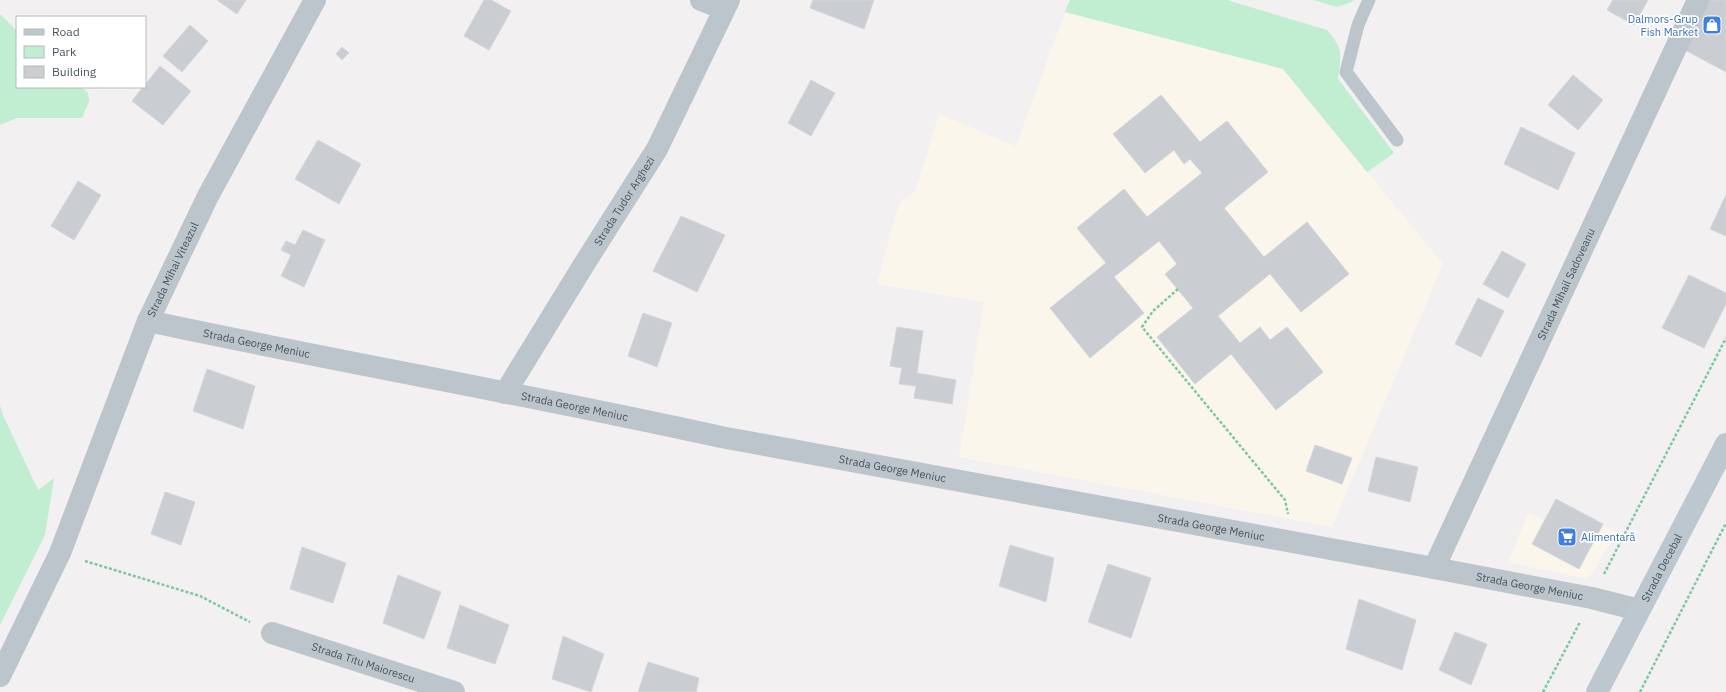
<svg xmlns="http://www.w3.org/2000/svg" width="1726" height="692" font-family="'IBM Plex Sans',sans-serif">
<style>
.commercial{fill:#fbf6eb}
.green{fill:#c1edd0}
.building{fill:#cacdd2;stroke:#d4d6db}
.lines{fill:none;stroke-linecap:round;stroke-linejoin:round}
.path{stroke:#7bc99f;stroke-width:2.5;stroke-dasharray:3 2;stroke-linecap:butt}
.service{stroke:#bcc5cc;stroke-width:13}
.minor{stroke:#bcc5cc;stroke-width:22}
.secondary{stroke:#bdc7d0;stroke-width:22}
.labels{text-anchor:middle;dominant-baseline:central;stroke-width:3.5;stroke-linejoin:round;paint-order:stroke}
.shop-label{font-size:11px;fill:#366cbe;stroke:#fff;text-anchor:end}
.street-label{font-size:11px;fill:#49545c;stroke:#fff}
</style>
<rect width="100%" height="100%" fill="#f2f0f0"/>
<path class="commercial" d="M1065,12L1283,69L1443,264L1332,527L959,457L984,302L877,284L897,210L902,200L915,192L939,114L1016,146Z
M1556,499L1617,533L1588,579L1508,562L1528,513L1545,520Z"/>
<path class="green" d="M1070,0H1227L1327,30C1344,49 1341,56 1338,79L1394,153L1367,172L1283,69L1065,12Z
M1313,0H1353L1352,2L1337,7Z
M0,14L17,31V87H81L88,93L89,101L82,118H17L0,125Z
M0,405L2,413L38,490L54,478L45,535L0,625Z"/>
<path class="building" d="M217,0H246L237,14Z
M484,0H491L511,11L489,50L464,36Z
M813,0H874L864,29L810,8Z
M1613,0H1648L1634,25L1607,10Z
M1709,0H1726V72L1685,50Z
M190,25L208,41L182,72L163,56Z
M342,47L349,53L342,60L336,54Z
M160,66L191,91L163,125L132,101L143,87H145V85Z
M1573,75L1603,100L1578,130L1548,105Z
M811,80L835,93L811,136L788,123Z
M1161,95L1200,142L1227,121L1268,172L1224,208L1264,257L1307,222L1349,274L1301,312L1270,274L1218,316L1240,343L1260,327L1270,340L1287,327L1323,372L1276,410L1231,354L1195,384L1157,337L1193,308L1165,274L1177,264L1159,241L1114,277L1144,313L1090,358L1050,308L1106,263L1077,228L1124,189L1147,217L1202,173L1190,159L1184,164L1174,150L1145,173L1113,134Z
M1521,127L1575,153L1558,190L1504,164Z
M318,140L361,164L339,204L295,179Z
M78,181L101,195L74,240L51,226Z
M1726,195V236L1710,229Z
M681,216L725,235L697,292L653,271Z
M303,230L325,240L304,287L281,276L291,255L281,250L286,241L295,245Z
M1502,251L1526,264L1508,298L1483,284Z
M1689,275L1726,293V304L1704,348L1662,328Z
M1478,298L1504,311L1481,357L1455,344Z
M643,313L672,323L657,367L628,356Z
M897,327L923,331L917,373L956,380L952,404L914,398L916,386L899,384L902,368L890,366Z
M207,369L255,386L243,429L193,411Z
M1315,445L1352,458L1342,484L1306,471Z
M1376,457L1418,467L1410,502L1368,491Z
M165,492L195,502L181,545L151,534Z
M1556,499L1603,524L1579,569L1532,544Z
M1010,545L1054,558L1046,602L999,586Z
M302,547L346,563L333,603L290,589Z
M1108,564L1151,578L1131,638L1088,622Z
M398,575L441,592L424,639L383,623Z
M1359,599L1416,620L1402,670L1346,649Z
M460,605L509,625L495,664L447,648Z
M1455,632L1487,644L1471,685L1439,670Z
M563,636L604,654L591,692L552,679Z
M648,662L699,678L696,692H638Z"/>
<g class="lines">
<path class="path" d="M1178,289L1153,311L1142,327L1285,500L1288,514
M85,561L200,596L250,622
M1604,574L1726,338
M1543,692L1580,622
M1640,692L1726,523"/>
<path class="service" d="M1369,0L1358,25L1346,72L1397,140"/>
<g class="minor">
<path d="M701,0L724,9"/>
<path id="s1" d="M148,321C339,362 531,395 721,437L1434,568L1592,598L1639,610"/>
<path id="s2" d="M505,393L583,266L657,149L729,0"/>
<path id="s3" d="M1434,568L1698,0"/>
<path id="s4" d="M272,633L454,692"/>
<path id="s5" d="M0,676L60,553L148,321L208,196L315,0"/>
</g>
<path class="secondary" id="s6" d="M1597,692L1726,444"/>
</g>
<defs>
<g id="shop-square" transform="scale(1)"><rect x="-9" y="-9" width="18" height="18" rx="4" fill="#3f7fe0" stroke="#fff"/><path d="M-5-2.5h2.3a2.7 3.5 0 0 1 5.4 0H5L5.5 6h-11ZM-1.5-2.5h3a1.5 2.3 0 0 0-3 0Z" fill="#fff"/></g>
<g id="supermarket-square" transform="scale(1)"><rect x="-9" y="-9" width="18" height="18" rx="4" fill="#3f7fe0" stroke="#fff"/><path d="M-6-5.5h2.5l.6 2H6L4.5 2H-2.5L-4.4-4H-6ZM-1.5 3.2a1.3 1.3 0 1 0 .1 0ZM3 3.2a1.3 1.3 0 1 0 .1 0Z" fill="#fff"/></g>
</defs>
<g fill-rule="evenodd">
<use href="#shop-square" x="1712" y="25"/>
<use href="#supermarket-square" x="1567" y="537"/>
</g>
<g class="labels">
<g class="shop-label">
<text x="1698" y="19">Dalmors-Grup<tspan x="1698" dy="13">Fish Market</tspan></text>
<text x="1581" y="537" text-anchor="start">Alimentară</text>
</g>
<g class="street-label">
<text stroke="none"><textPath href="#s2" startOffset="226">Strada Tudor Arghezi</textPath></text>
<text stroke="none"><textPath href="#s5" startOffset="442">Strada Mihai Viteazul</textPath></text>
<text stroke="none"><textPath href="#s3" startOffset="313">Strada Mihail Sadoveanu</textPath></text>
<text stroke="none"><textPath href="#s1" startOffset="111">Strada George Meniuc</textPath></text>
<text stroke="none"><textPath href="#s1" startOffset="435">Strada George Meniuc</textPath></text>
<text stroke="none"><textPath href="#s1" startOffset="759">Strada George Meniuc</textPath></text>
<text stroke="none"><textPath href="#s1" startOffset="1083">Strada George Meniuc</textPath></text>
<text stroke="none"><textPath href="#s6" startOffset="140">Strada Decebal</textPath></text>
<text stroke="none"><textPath href="#s1" startOffset="1407">Strada George Meniuc</textPath></text>
<text stroke="none"><textPath href="#s4" startOffset="96">Strada Titu Maiorescu</textPath></text>
</g>
</g>
<rect x="16" y="16" width="130" height="72" fill="#ffffff" stroke="#b6bbbe"/>
<rect x="24" y="29" width="20" height="6" fill="#bdc7d0" stroke="#b6bbbe"/>
<text x="52" y="36" font-size="12" fill="#49545c">Road</text>
<rect x="24" y="46" width="20" height="12" fill="#c1edd0" stroke="#b6bbbe"/>
<text x="52" y="56" font-size="12" fill="#49545c">Park</text>
<rect x="24" y="66" width="20" height="12" fill="#cacdd2" stroke="#b6bbbe"/>
<text x="52" y="76" font-size="12" fill="#49545c">Building</text>
</svg>
